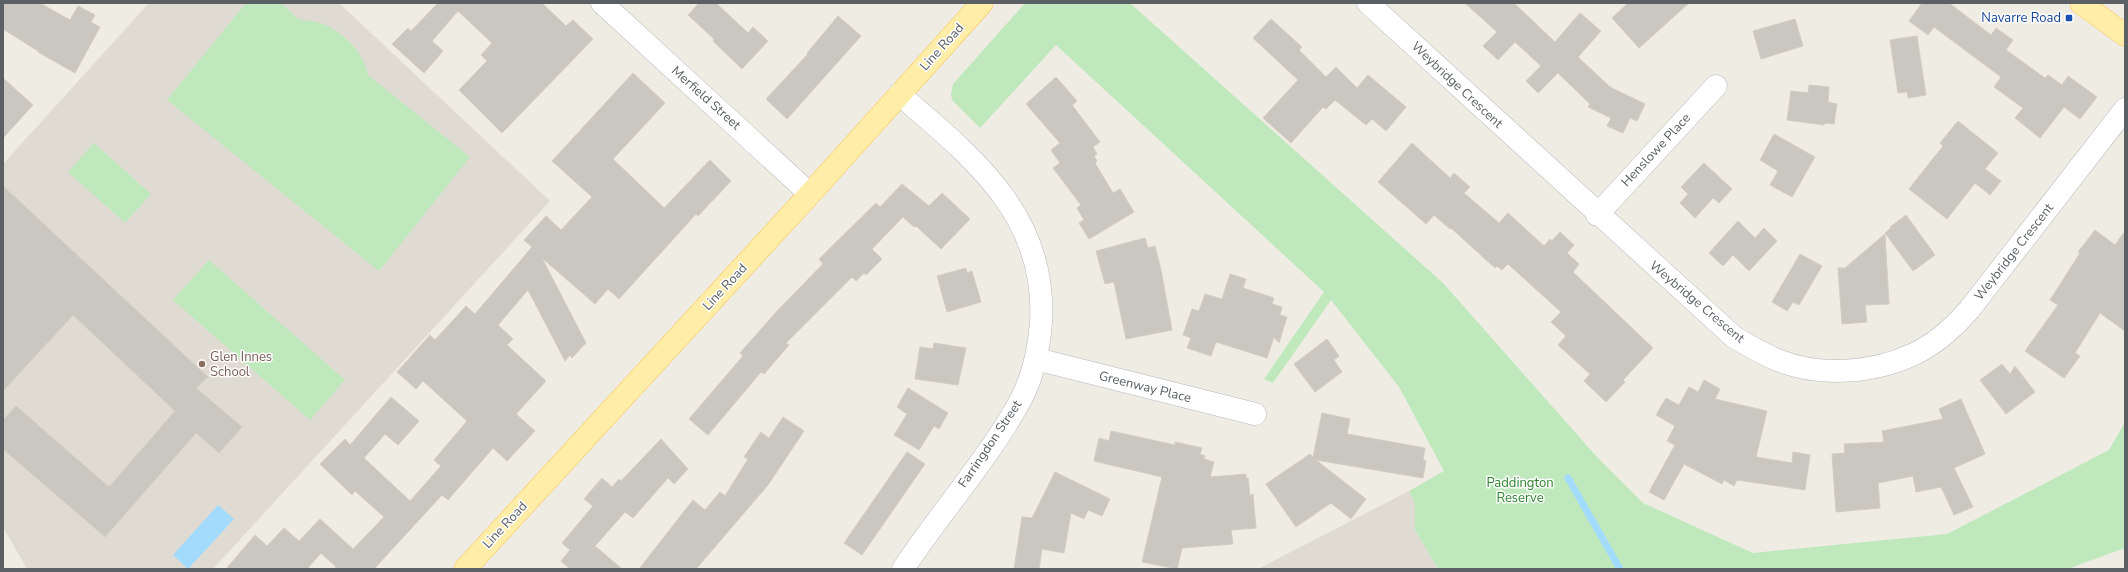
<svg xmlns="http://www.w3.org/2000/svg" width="2128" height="572" font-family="'Nunito Sans',sans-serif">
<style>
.education{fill:#dfdbd2}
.green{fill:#bfe9bd}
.water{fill:#a3dbff}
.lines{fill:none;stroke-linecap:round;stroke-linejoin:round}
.stream{stroke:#a3dbff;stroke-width:7}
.building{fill:#cac6c0;stroke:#d4cdc1}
.minor-casing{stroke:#b6babe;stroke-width:23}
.major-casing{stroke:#fcc34f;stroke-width:23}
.minor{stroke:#fff;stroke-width:22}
.major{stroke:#ffeda8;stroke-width:22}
.transit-dot{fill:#1a4fb4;stroke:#fff;stroke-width:1.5}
.education-dot{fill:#8d6e63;stroke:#fff;stroke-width:1.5}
.labels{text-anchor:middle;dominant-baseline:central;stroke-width:3;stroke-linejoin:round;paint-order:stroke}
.transit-label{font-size:13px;fill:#164399;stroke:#fff;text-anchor:end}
.street-label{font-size:13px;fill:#5b6065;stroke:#fff}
.education-label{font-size:13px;fill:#785e54;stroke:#fff;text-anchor:start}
.park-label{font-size:13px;fill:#2d822d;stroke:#fff}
</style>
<rect width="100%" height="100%" fill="#efece3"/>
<path class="education" d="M149,3H339L550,201L213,569H27L3,527V164Z
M1409,491L1415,504V530L1438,569H1258Z"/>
<path class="green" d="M246,3C254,3 274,1 280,3C288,7 293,18 301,20C304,21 308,20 311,21C337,25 362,48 368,75L470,157L379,271L167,100Z
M1025,3H1130L1443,283L1597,457L1643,503L1753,553L1947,534L2109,450L2125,422V548L2067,569H1438L1415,530V504L1409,491L1444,471L1399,387L1331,300L1273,383L1264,379L1324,292L1056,45L980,128L952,100L951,94L953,84Z
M94,143L151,194L125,223L68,172Z
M209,260L345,380L310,420L173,300Z"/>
<path class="water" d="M218,505L234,519L188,569L173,555Z"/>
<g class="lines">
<path class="stream" d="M1568,478L1620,569"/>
</g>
<path class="building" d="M3,3H40L70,20L78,6L95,15L91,22L100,27L75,73L38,52V51L3,29Z
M438,3H542L566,26L573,20L593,39L502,133L459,90L487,61L481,55L492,43L458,11L432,41L443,51L424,73L392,44L408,28L411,31Z
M699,3H716L748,33L753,27L768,41L742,69L713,41L714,39L688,15Z
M1465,3H1514L1555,42L1580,13L1601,31L1578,57L1610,87L1645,104L1637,121L1630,118L1623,133L1607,126L1611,118L1588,107L1590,104L1558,73L1538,93L1526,81L1541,66L1515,42L1498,60L1483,46L1497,32Z
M1628,3H1689L1639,48L1612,18Z
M1922,3H1949L1991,35L1996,28L2013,40L2006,50L2045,78L2048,75L2062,85L2068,76L2097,97L2080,119L2064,107L2040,138L2015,118L2023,108L1994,87L2001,77L1934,27L1928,35L1909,21Z
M838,16L861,36L787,119L766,99L808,54L807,53Z
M1271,19L1302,47L1299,50L1326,77L1336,67L1357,88L1368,75L1406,107L1386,131L1372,119L1366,125L1335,100L1326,109L1323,107L1291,143L1263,118L1298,80L1253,38Z
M1795,19L1803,46L1761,59L1753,31Z
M1917,36L1926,95L1908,98L1907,92L1898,93L1890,40Z
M633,73L665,103L613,159L664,208L710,160L731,181L698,216L696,214L619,299L608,289L595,304L542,258L586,343L572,358L570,355L565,361L528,290L498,325L513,339L507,345L546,381L516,414L535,431L507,461L493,448L448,500L442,495L374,569H334L336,567L321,553L307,569H226L255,535L267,546L284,528L299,541L320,519L353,549L384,517L355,491L352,495L320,464L345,439L350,445L391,397L419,421L398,445L385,434L364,458L410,501L441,466L434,460L467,421L423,381L416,389L397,372L430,335L435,340L466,306L475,314L532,247L524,240L546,216L561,230L592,197L552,161Z
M1056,77L1077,101L1072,105L1100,142L1093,147L1097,154L1094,156L1097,161L1095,163L1113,193L1120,189L1134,212L1089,239L1079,223L1084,220L1077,208L1081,205L1053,168L1060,163L1051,150L1060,143L1026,104Z
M3,78L33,105L3,138Z
M1809,85L1829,87L1828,102L1837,104L1834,124L1825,123L1824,125L1787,120L1791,91L1808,93Z
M1958,121L1998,153L1985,169L2001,181L1990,195L1975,183L1947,219L1909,189L1943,146L1940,143Z
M1774,134L1815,157L1792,197L1770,185L1778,171L1760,160Z
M1412,143L1450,178L1454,173L1470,187L1464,193L1499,223L1508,213L1544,246L1550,239L1552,241L1560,232L1574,245L1567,253L1579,264L1573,272L1653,348L1623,380L1625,382L1606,402L1584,381L1590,374L1558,345L1566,336L1551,322L1561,312L1508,264L1502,270L1497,266L1495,268L1451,228L1450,229L1434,215L1426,224L1378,182Z
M1704,163L1732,189L1719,203L1713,198L1695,218L1680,203L1688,194L1681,187Z
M902,184L929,206L942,193L970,219L941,249L916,226L914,227L903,217L872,249L882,259L866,275L864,273L856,281L852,277L786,343L789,345L764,374L761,372L708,435L689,419L743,356L740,353L777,311L823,264L819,259L876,203L880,207Z
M3,186L208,377L196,388L242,427L219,453L196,433L105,537L3,449V420L16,406L109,487L175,411L73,315L3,391Z
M1906,215L1935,255L1913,271L1885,233L1891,228L1890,227Z
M1738,221L1755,238L1764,228L1777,241L1749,271L1733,255L1723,266L1709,253Z
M2095,230L2115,245L2125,231V331L2100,313L2075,353L2080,356L2064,378L2025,351L2058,305L2050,300L2080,253L2078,252Z
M1885,234L1889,304L1865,305L1867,322L1842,324L1838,268H1845Z
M1145,238L1148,248L1155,246L1161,270L1172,330L1126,339L1114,282L1105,284L1096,251Z
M1800,254L1822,266L1799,305L1793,302L1787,311L1772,302Z
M966,268L967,273L972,271L981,302L947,312L937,276Z
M1230,274L1246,279L1243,288L1274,298L1272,304L1282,307L1280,315L1287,317L1279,343L1274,337L1267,358L1216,342L1211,356L1187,348L1191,338L1183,335L1192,309L1199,311L1205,294L1222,299Z
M1327,339L1339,356L1334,360L1342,372L1315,392L1294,364Z
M934,343L966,348L958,385L915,379L920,347L933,349Z
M2002,364L2010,374L2015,366L2035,392L2006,414L1980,380Z
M1704,380L1720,389L1715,399L1767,411L1756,457L1792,463L1793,452L1810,455L1805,490L1737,480L1734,486L1724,480L1722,484L1684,464L1664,500L1649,492L1675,445L1667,441L1675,426L1656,415L1666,398L1679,405L1689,387L1698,392Z
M908,388L948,413L939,429L934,426L919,450L894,435L907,414L897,407Z
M1961,399L1985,454L1954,468L1973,507L1954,515L1941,487L1916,492L1913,476L1878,483L1880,508L1836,512L1832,454L1845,453L1844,444L1884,442L1882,431L1943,419L1939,409Z
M1322,413L1350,419L1347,434L1425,448L1423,460L1426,461L1423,478L1316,460L1366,499L1351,519L1331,503L1296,527L1266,484L1310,454L1313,457Z
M783,417L804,431L768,485L696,569H639L693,500L705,510L720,492L725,496L748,459L744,457L761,432L769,438Z
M1111,431L1175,445V442L1202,448L1200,454L1205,456L1204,459L1214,462L1210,477L1246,474V478H1248L1250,496L1253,494L1256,528L1231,530L1233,544L1182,548L1177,569L1142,562L1162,477L1094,461L1099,438L1109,441Z
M661,439L688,469L674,484L668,478L633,518L625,512L595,546L622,569H570L561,561L570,550L562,543L593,506L584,499L602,478L612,487L619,479L621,481Z
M907,452L925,464L862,555L844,543Z
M1055,472L1110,499L1102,516L1088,510L1084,519L1071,513L1064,553L1042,549L1039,569H1014L1022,517L1032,518Z"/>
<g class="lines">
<g class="minor-casing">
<path id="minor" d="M602,3L810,194
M1368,3L1734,337C1749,346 1764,355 1780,361C1821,377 1874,373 1914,354C1936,344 1953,328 1969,310L2125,109
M899,94C973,158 1047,215 1041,322C1039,350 1033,378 1019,403C986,462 940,513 903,569
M1597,215L1716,86
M1036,359L1255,414"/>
</g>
<g class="major-casing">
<path id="major" d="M2081,3L2125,35
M465,569L810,194L982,3"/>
</g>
<use href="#minor" class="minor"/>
<use href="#major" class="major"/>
</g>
<rect class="transit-dot" x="2065" y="14" width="8" height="8" rx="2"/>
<circle class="education-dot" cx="202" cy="364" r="4"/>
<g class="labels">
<g class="transit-label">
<text x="2061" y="18">Navarre Road</text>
</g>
<g class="street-label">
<text transform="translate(942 47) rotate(-48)">Line Road</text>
<text transform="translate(1457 85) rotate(43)">Weybridge Crescent</text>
<text transform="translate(706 98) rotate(42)">Merfield Street</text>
<text transform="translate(1656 150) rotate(-47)">Henslowe Place</text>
<text transform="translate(2014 252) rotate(-52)">Weybridge Crescent</text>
<text transform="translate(725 287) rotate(-47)">Line Road</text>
<text transform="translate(1697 302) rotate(40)">Weybridge Crescent</text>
<text transform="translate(1145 387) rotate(14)">Greenway Place</text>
<text transform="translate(990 444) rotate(-56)">Farringdon Street</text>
<text transform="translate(505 525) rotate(-47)">Line Road</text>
</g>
<g class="education-label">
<text x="210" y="357">Glen Innes<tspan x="210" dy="15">School</tspan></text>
</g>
<g class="park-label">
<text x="1520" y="483">Paddington<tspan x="1520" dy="15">Reserve</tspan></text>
</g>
</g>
<rect width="2128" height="572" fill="none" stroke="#5b6065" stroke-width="8"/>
</svg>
